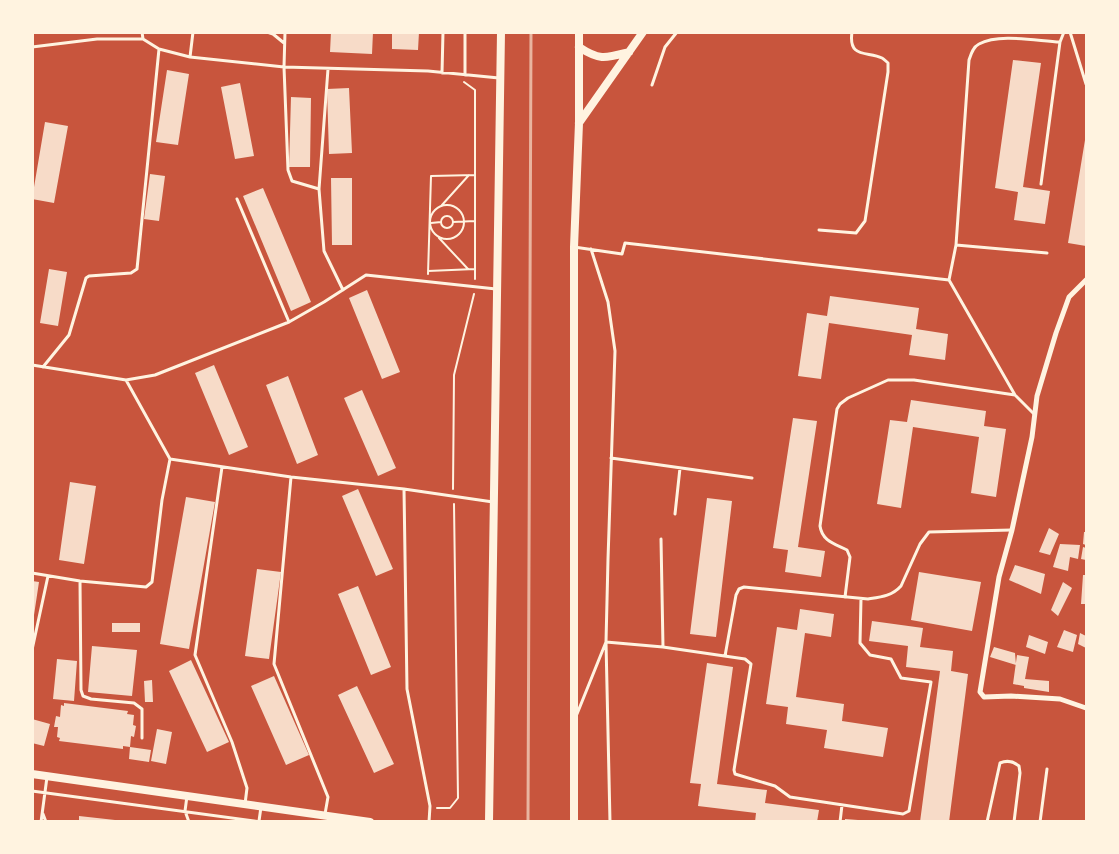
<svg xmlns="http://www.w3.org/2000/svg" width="1119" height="854" font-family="'PT Serif',serif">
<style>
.building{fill:#f7dbc8}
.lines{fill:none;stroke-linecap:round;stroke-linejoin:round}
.path{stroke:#fff3e0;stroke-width:2}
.service{stroke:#fff3e0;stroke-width:3}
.minor{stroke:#fff3e0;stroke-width:5}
.tertiary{stroke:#fff3e0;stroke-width:8}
.rail{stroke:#e9b49f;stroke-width:3}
</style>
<rect width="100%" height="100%" fill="#c8553d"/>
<path class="building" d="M331,32H373L372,54L330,52Z
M392,32H419L418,50L392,49Z
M1013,60L1041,63L1023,187L1050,191L1045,224L1014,220L1018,192L995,188Z
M167,70L189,74L178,145L156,142Z
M240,83L254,156L235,159L221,87Z
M349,88L352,153L329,154L327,89Z
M291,97L311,98L310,167H289Z
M45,122L68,126L54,203L32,199Z
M1085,140H1086V246L1068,243Z
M150,174L165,176L159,221L144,219Z
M331,178H352V245H332Z
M263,188L311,302L291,311L243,196Z
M49,269L67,272L58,326L40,323Z
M367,290L400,372L382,379L349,298Z
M830,296L919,308L916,329L948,334L945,360L909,355L912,335L829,323L821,379L798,376L807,313L827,316Z
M214,365L248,447L229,455L195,373Z
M288,376L318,455L297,464L266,385Z
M362,390L396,468L378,476L344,398Z
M911,400L986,411L984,426L1006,429L996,497L971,493L979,437L913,427L901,508L877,504L890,420L907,422Z
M793,418L817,421L798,547L825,551L821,577L785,572L788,550L773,548Z
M70,482L96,486L84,564L59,560Z
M358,489L393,569L376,576L342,496Z
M186,497L215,502L189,649L160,644Z
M707,498L732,501L716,637L690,634Z
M1049,528L1059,534L1050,555L1039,552Z
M1084,532H1086V545L1083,544Z
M1060,544L1080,545L1078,559L1070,557L1068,571L1053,567Z
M1083,547L1086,548V560L1081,559Z
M1015,565L1045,574L1041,594L1009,580Z
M257,569L281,572L269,659L245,656Z
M919,572L981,582L972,631L911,620Z
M1083,575H1086V604H1081Z
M32,581L39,582L34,615H32Z
M1063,582L1072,588L1058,616L1051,610Z
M358,586L391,667L371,675L338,594Z
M800,609L834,614L831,637L805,633L796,697L844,704L842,721L888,728L883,757L824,748L827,730L786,724L788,707L766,704L777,627L797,630Z
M872,621L923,628L920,647L953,651L951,671L968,674L949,822H920L940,671L906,667L908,646L869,641Z
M112,623H140V632H112Z
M1064,630L1077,635L1073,652L1057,647Z
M1080,633L1086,636V648L1078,644Z
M1029,635L1048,642L1045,654L1026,647Z
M92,646L137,650L132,696L88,692Z
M994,647L1015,653L1016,665L990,657Z
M1017,655L1029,657L1025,679L1049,681V692L1024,688V686L1013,684Z
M57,659L77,661L74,701L53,699Z
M191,660L229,742L207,752L169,671Z
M707,663L733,667L717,784L767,790L765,803L819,810L817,822H755L756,813L698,806L701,784L690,783Z
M274,676L309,755L286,765L251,686Z
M152,680L153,702H145L144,681Z
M357,686L394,764L374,773L338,695Z
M64,703L128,711L127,714L134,715L133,725L136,726L134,737L131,736L130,747L123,746V749L59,741L60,738L57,737L58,727H54L56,716L60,717L61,705L64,706Z
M32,719L50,724L44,746L32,743Z
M157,729L172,732L166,764L151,761Z
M130,747L151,750L149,762L129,759Z
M79,816L115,820V822H79Z
M845,819L858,820V822H845Z"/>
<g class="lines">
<path class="path" d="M464,82L475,90V279
M430 222a17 17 0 1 1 34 0a17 17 0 1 1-34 0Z
M442,205L469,175
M441 222a6 6 0 1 1 12 0a6 6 0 1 1-12 0Z
M453,222L475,221
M431,223L441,222
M439,238L468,269
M428,271L475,269
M428,274L431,176L475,175
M453,489L454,375L474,294
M437,808H450L458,798L454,504"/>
<path class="service" d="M142,32L143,39L159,49L190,57L284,67L428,71L499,78
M267,32L273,34L284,43
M285,32L284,67L288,170L292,181L319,189
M1070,32L1086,84
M32,47L97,39H143
M190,57L193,32
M328,69L319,189L324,251L343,290
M442,73L443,32
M465,75V32
M652,85L665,47L677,32
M1041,184L1060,42
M237,199L289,322
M819,230L856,233L865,221L888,72V63C886,61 884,59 882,58C868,51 848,59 852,32
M956,245L1047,253
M574,247L622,254L625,243L949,280L956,245L969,60C971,54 973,47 979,44C999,33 1037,41 1060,42L1064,32
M591,249L608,302L615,351L608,559L606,642L610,822
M949,280L1015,395L1035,415
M32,365L126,380L155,375L289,322L324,302L366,275L496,289
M43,367L69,335L86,278L89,276L131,273L137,269L159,49
M611,458L752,478
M170,459L291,477L404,489L493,502
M222,467L195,655L232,742L247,788L245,804
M291,477L274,664L328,797L325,814
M404,489L407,689L430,806L429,822
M675,514L680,468
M661,539L663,647
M32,573L80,581L146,587L152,582L162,500L170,459L126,380
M80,581L81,690L83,696L91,699L134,703L142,709V738
M845,597L850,557L847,550C835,544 822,541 820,526L837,409L840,404L848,398L888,380H914L1015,395
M32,650L48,576
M725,656L736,595L739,589L744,587L868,599C881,597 892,596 901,586L920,544L929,532L1012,530
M577,714L606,642L663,647L745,659L751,664L734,770L735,774L775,786L790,797L903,814L909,811L931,682L901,678L891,659L870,655L860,643L861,599
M32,791L261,822
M187,796L185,811L189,822
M43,814L46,822
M259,821L261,807
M41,822L47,777
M840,822L842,805
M987,822L1000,763C1007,760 1013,761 1019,766L1020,773L1014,822
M1040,822L1047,769"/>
<path class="minor" d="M1086,280L1069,297L1056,333L1037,396L1032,437L1012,530L999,577L980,692L984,697L1011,696L1060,699L1086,708"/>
<path class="tertiary" d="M579,47C600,61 606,58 629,52
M579,123L643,32
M32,774L370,822
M489,822L501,32
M574,822V247L579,123V32"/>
<path class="rail" d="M528,822L531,32"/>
</g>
<rect width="1119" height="854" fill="none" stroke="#fff3e0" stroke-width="68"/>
</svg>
